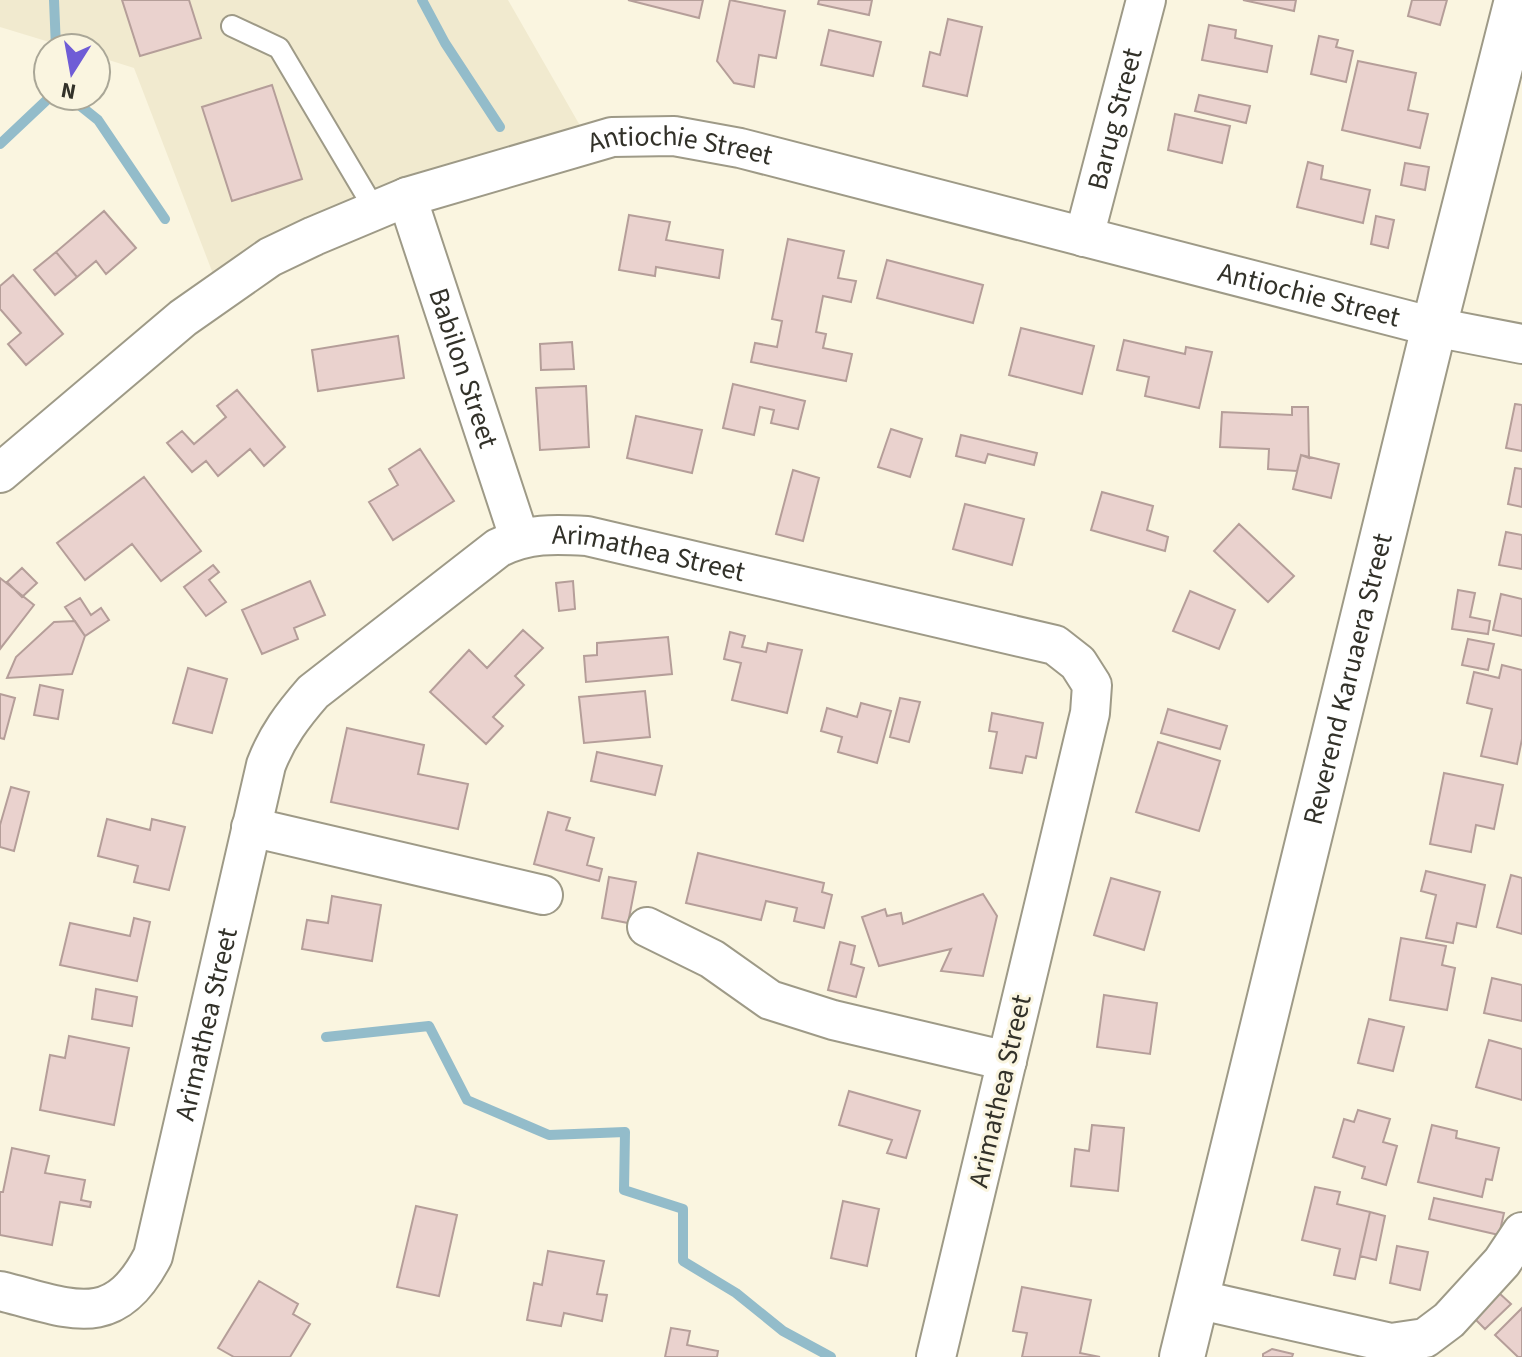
<svg xmlns="http://www.w3.org/2000/svg" width="1522" height="1357" font-family="'Source Sans 3',sans-serif">
<style>
.built{fill:#f1eacf}
.lines{fill:none;stroke-linecap:round;stroke-linejoin:round}
.stream{stroke:#93bcca;stroke-width:10}
.building{fill:#ead2ce;stroke:#b59e99;stroke-width:2}
.lane-casing{stroke:#9e9a87;stroke-width:24}
.street-casing{stroke:#9e9a87;stroke-width:42}
.secondary-casing{stroke:#9e9a87;stroke-width:48}
.lane{stroke:#fff;stroke-width:20}
.street{stroke:#fff;stroke-width:38}
.secondary{stroke:#fff;stroke-width:44}
.labels{text-anchor:middle;dominant-baseline:central;stroke-width:6;stroke-linejoin:round;paint-order:stroke}
.street-label{font-size:28px;fill:#323129;stroke:#faf5e0}
</style>
<rect width="100%" height="100%" fill="#faf5e0"/>
<path class="built" d="M0,0H508L590,143L220,292L134,68L96,56V48H69L0,27Z"/>
<g class="lines">
<path class="stream" d="M54,0L56,48
M422,0L445,43L500,127
M68,96L98,120L165,219
M0,144L51,96
M326,1037L429,1026L467,1100L549,1135L625,1132L624,1190L683,1209V1261L736,1293L783,1331L831,1357"/>
</g>
<path class="building" d="M122,0H189L201,38L140,56Z
M628,0H703L699,18Z
M730,0L785,11L776,58L759,55L754,87L734,83L717,61Z
M819,0H872L869,15L818,4Z
M1243,0H1296L1294,11Z
M1412,0H1447L1440,25L1408,16Z
M948,19L982,27L967,96L923,86L930,52L940,55Z
M1209,25L1236,30L1235,38L1272,46L1267,72L1202,60Z
M829,30L881,42L873,76L821,65Z
M1319,36L1338,40L1336,47L1353,51L1346,82L1311,74Z
M1358,61L1416,73L1408,110L1428,114L1420,148L1342,130Z
M272,85L302,179L232,201L202,107Z
M1199,95L1250,106L1246,123L1195,111Z
M1175,114L1230,126L1222,163L1168,150Z
M1308,162L1323,166L1321,179L1370,190L1363,223L1297,207Z
M1405,163L1429,167L1425,190L1401,185Z
M104,211L136,248L106,274L96,261L77,277L56,252Z
M629,215L670,222L666,240L723,250L719,278L656,267L655,276L619,270Z
M1376,216L1394,220L1388,248L1371,244Z
M788,239L844,251L838,278L856,281L851,302L823,296L816,332L826,334L823,348L852,354L846,381L751,362L755,343L777,347L782,321L772,319Z
M56,252L77,277L55,295L34,270Z
M887,260L983,285L973,323L877,298Z
M13,275L63,334L26,365L8,344L21,333L0,309V286Z
M1021,328L1094,346L1082,394L1009,375Z
M398,336L404,378L318,391L312,350Z
M1124,340L1185,354L1186,347L1212,352L1199,408L1145,396L1149,377L1117,370Z
M572,342L574,369L541,370L540,344Z
M733,384L805,401L798,429L771,423L774,410L760,407L754,435L723,428Z
M586,386L589,447L540,450L536,388Z
M237,390L285,447L264,466L250,449L218,476L206,461L192,472L167,443L182,431L194,444L226,417L217,406Z
M1515,404L1522,405V451L1506,448Z
M1292,407H1308L1309,458L1301,455L1297,471L1268,469L1269,449L1220,447L1222,412L1292,415Z
M636,416L702,430L692,473L627,458Z
M891,429L922,439L910,477L878,467Z
M961,435L1037,453L1034,465L988,454L985,463L956,456Z
M420,449L454,501L393,540L369,502L398,485L389,469Z
M1301,455L1339,464L1331,498L1293,489Z
M1515,468L1522,469V507L1508,504Z
M793,470L819,478L803,541L776,534Z
M144,477L201,551L161,581L132,544L85,580L57,543Z
M1102,492L1153,506L1147,530L1168,537L1165,551L1091,530Z
M965,504L1024,519L1012,565L953,549Z
M1239,524L1294,576L1268,602L1214,551Z
M1506,532L1522,535V569L1499,565Z
M213,565L219,572L209,580L226,602L206,616L184,587Z
M22,568L37,583L22,597L7,582Z
M0,578L34,605L0,649Z
M310,581L325,615L294,628L298,639L262,654L242,610Z
M573,581L575,609L559,611L556,583Z
M1458,590L1475,593L1470,617L1490,621L1488,634L1452,629Z
M1190,591L1235,610L1219,649L1173,631Z
M1501,594L1522,599V636L1493,630Z
M80,598L91,615L101,608L109,620L85,636L65,607Z
M75,621L85,636L72,674L7,678L16,657L54,622Z
M523,630L543,648L515,676L524,685L493,717L503,726L486,744L430,692L469,650L487,668Z
M730,632L745,636L742,647L766,652L768,643L802,650L787,713L732,700L741,663L724,659Z
M668,637L672,674L586,682L584,656L597,655V643Z
M1468,639L1494,644L1488,670L1462,665Z
M1502,665L1522,670V739L1517,764L1481,756L1492,709L1467,703L1474,672L1499,678Z
M188,668L227,679L212,733L173,723Z
M40,685L63,690L58,719L34,715Z
M645,691L650,737L584,743L579,697Z
M0,694L15,698L4,739L0,738Z
M900,698L920,702L909,742L890,737Z
M861,703L891,711L877,763L838,752L842,737L821,731L827,708L857,717Z
M1168,709L1227,726L1220,749L1161,733Z
M992,713L1043,723L1036,758L1026,756L1022,773L990,768L997,732L989,731Z
M347,728L424,745L418,774L468,784L458,829L331,802Z
M1158,742L1220,761L1199,831L1136,812Z
M597,752L662,766L655,795L591,781Z
M1444,773L1503,785L1494,829L1476,825L1471,852L1430,844Z
M11,787L29,792L14,851L0,847V825Z
M548,812L570,818L566,830L594,838L587,865L602,869L599,881L534,864Z
M107,819L150,830L152,819L185,827L169,890L134,882L138,866L98,856Z
M698,853L824,883L822,892L832,895L824,928L794,921L797,908L766,901L761,920L686,903Z
M1426,871L1485,885L1476,927L1457,923L1453,943L1426,938L1436,895L1421,891Z
M1511,875L1522,878V934L1497,927Z
M609,877L636,882L628,923L602,918Z
M1111,878L1160,892L1144,950L1094,935Z
M983,894L997,916L983,976L941,971L951,949L879,966L862,917L885,909L887,916L901,913L903,924Z
M332,896L381,905L372,961L302,949L307,920L328,923Z
M134,918L150,922L137,981L60,965L70,923L130,936Z
M1401,938L1446,946L1442,965L1455,968L1447,1010L1390,1000Z
M840,942L855,946L851,964L864,968L856,997L828,990Z
M1492,978L1522,985V1021L1484,1013Z
M96,989L137,997L132,1026L92,1019Z
M1104,995L1157,1003L1150,1054L1097,1047Z
M1369,1019L1404,1027L1393,1071L1358,1063Z
M69,1036L129,1048L114,1125L40,1110L50,1055L65,1058Z
M1489,1040L1522,1049V1100L1476,1087Z
M849,1091L920,1111L906,1158L887,1153L892,1140L839,1125Z
M1358,1110L1390,1119L1383,1142L1397,1146L1386,1185L1362,1178L1365,1167L1333,1157L1344,1119L1354,1122Z
M1092,1125L1124,1128L1118,1191L1071,1186L1075,1149L1089,1151Z
M1432,1125L1457,1131L1456,1138L1499,1148L1492,1180L1486,1179L1482,1197L1418,1182Z
M12,1148L49,1156L45,1173L85,1180L81,1200L91,1202L90,1207L60,1202L52,1245L0,1235V1192H3Z
M1315,1187L1340,1192L1337,1204L1370,1212L1355,1279L1334,1275L1340,1249L1302,1240Z
M1434,1198L1504,1213L1499,1235L1429,1219Z
M843,1201L879,1209L867,1266L831,1258Z
M416,1206L457,1215L439,1296L397,1287Z
M1370,1212L1385,1216L1376,1260L1360,1256Z
M1397,1246L1428,1252L1420,1290L1390,1283Z
M548,1251L604,1261L597,1294L607,1295L602,1321L564,1313L561,1326L527,1320L534,1283L542,1285Z
M259,1281L298,1304L293,1314L310,1324L290,1357H234L218,1348Z
M1022,1287L1091,1300L1080,1353L1100,1357H1022L1027,1333L1013,1331Z
M1498,1292L1511,1304L1485,1329L1473,1317Z
M1522,1308V1357H1518L1495,1335Z
M671,1328L690,1331L687,1345L718,1351L717,1357H665Z
M1272,1349L1293,1354L1292,1357H1263V1354Z"/>
<g class="lines">
<g class="lane-casing">
<path id="lane" d="M232,26L279,48L375,210"/>
</g>
<g class="street-casing">
<g id="street">
<path id="s1" d="M407,197L519,537"/>
<path id="s2" d="M1084,237L1146,0"/>
<path id="s3" d="M0,473L183,318L270,257L314,236L407,197L612,137L674,136L740,148L1434,327L1522,344"/>
<path d="M251,827L543,895"/>
<path d="M647,927L712,959L770,1000L833,1020L1007,1061"/>
<path id="s4" d="M0,1291C70,1308 113,1333 153,1256L266,765C277,736 293,715 313,692L498,548C528,533 554,534 587,536L1055,645L1078,663L1092,685L1090,713L936,1357"/>
<path d="M1196,1299L1391,1343L1425,1338L1449,1320L1502,1262L1522,1232"/>
</g>
</g>
<g class="secondary-casing">
<g id="secondary">
<path id="s5" d="M1182,1357L1434,327L1517,0"/>
</g>
</g>
<use href="#lane" class="lane"/>
<use href="#street" class="street"/>
<use href="#secondary" class="secondary"/>
</g>
<g class="labels">
<g class="street-label">
<text stroke="none"><textPath href="#s2" startOffset="122">Barug Street</textPath></text>
<text stroke="none"><textPath href="#s3" startOffset="778">Antiochie Street</textPath></text>
<text stroke="none"><textPath href="#s3" startOffset="1426">Antiochie Street</textPath></text>
<text stroke="none"><textPath href="#s1" startOffset="180">Babilon Street</textPath></text>
<text stroke="none"><textPath href="#s4" startOffset="1158">Arimathea Street</textPath></text>
<text stroke="none"><textPath href="#s5" startOffset="698">Reverend Karuaera Street</textPath></text>
<text stroke="none"><textPath href="#s4" startOffset="416">Arimathea Street</textPath></text>
<text transform="translate(1000 1091) rotate(-77)">Arimathea Street</text>
</g>
</g>
<g transform="translate(72 72) rotate(191)"><circle r="38" fill="#faf5e0" stroke="#aaa797" stroke-width="2"/>
<path d="M0-6L14 30L0 20L-14 30Z" fill="#6f5cd6"/>
<text y="-12" font-size="22" font-weight="bold" text-anchor="middle" fill="#323129">N</text>
</g>
</svg>
